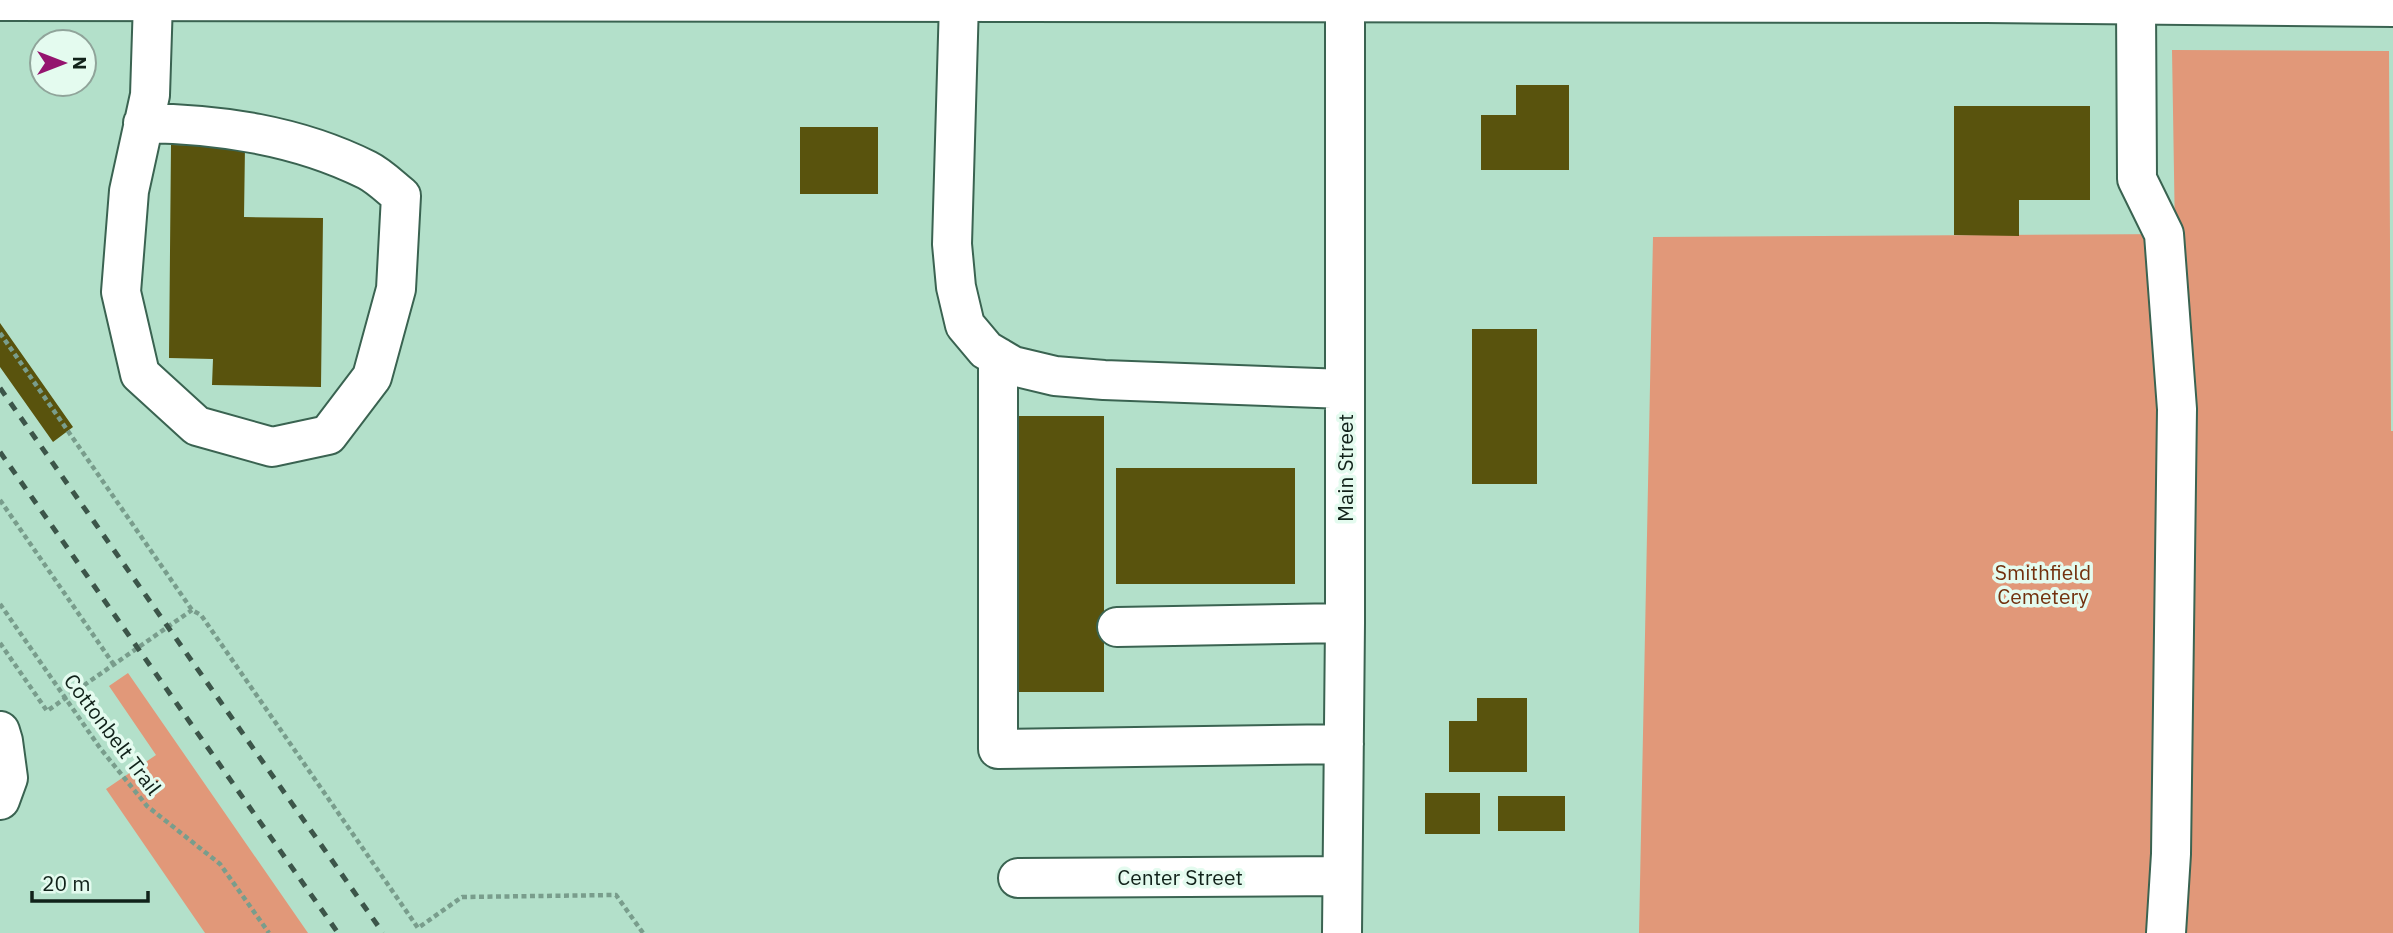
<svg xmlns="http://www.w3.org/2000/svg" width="2393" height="933" font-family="'IBM Plex Sans',sans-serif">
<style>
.green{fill:#e19879}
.building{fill:#59530d}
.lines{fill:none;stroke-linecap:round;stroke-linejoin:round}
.minor-casing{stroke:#3a6351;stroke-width:42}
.major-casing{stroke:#3a6351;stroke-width:42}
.path{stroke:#799d8c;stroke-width:4.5;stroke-dasharray:5 3.5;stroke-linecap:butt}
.minor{stroke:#fff;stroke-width:38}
.major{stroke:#fff;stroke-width:38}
.rail{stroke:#3c5549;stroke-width:5;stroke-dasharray:9 9;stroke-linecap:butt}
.labels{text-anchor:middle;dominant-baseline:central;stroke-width:7;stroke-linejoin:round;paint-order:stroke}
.street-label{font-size:21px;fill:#11221a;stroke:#e4fbef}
.park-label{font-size:21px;fill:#72300d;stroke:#e4fbef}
</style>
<rect width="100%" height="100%" fill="#b3e0ca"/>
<path class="green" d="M2172,50L2389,51L2391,431H2393V933H1639L1653,237L2175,234Z
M128,673L308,933H205L106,789L156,755L109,686Z"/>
<path class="building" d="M1516,85H1569V170H1481V115H1516Z
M1954,106H2090V200H2019V236L1954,235Z
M800,127H878V194H800Z
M171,145L245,146L244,217L323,218L321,387L212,385L213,359L169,358Z
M0,323L73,427L53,442L0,367Z
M1472,329H1537V484H1472Z
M1014,416H1104V692H1014Z
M1116,468H1295V584H1116Z
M1477,698H1527V772H1449V721H1477Z
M1425,793H1480V834H1425Z
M1498,796H1565V831H1498Z"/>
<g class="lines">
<g class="minor-casing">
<path id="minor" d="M959,2L952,244L956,287L965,325L986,350L1013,366L1055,376L1104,380L1345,389
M2136,6L2137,179L2164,234L2177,409L2171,854L2166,933
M143,123C220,124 297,135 367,170C379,176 390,187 401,196L396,289L372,377L328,435L272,447L197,426L140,374L121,292L129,191L150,95L153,1
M998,357V749L1344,744
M1117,627L1345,623
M0,731L3,741L8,778L0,800
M1018,878L1342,876
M1342,933L1345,623V0"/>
</g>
<g class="major-casing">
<path id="major" d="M0,1L1986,3L2393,7"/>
</g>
<path class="path" d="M0,333L192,610L201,615L418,928L462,897L616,895L643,933
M0,500L114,665
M0,604L100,748L147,806L220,864L269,933
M0,643L47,711L192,610"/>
<use href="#minor" class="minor"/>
<use href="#major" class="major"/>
<path class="rail" d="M0,388L383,933
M0,452L338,933"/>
</g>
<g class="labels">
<g class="street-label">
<text transform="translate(1345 468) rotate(-90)">Main Street</text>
<text transform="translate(113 734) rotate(53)">Cottonbelt Trail</text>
<text x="1180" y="877">Center Street</text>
</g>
<g class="park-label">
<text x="2043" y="572">Smithfield<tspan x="2043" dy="24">Cemetery</tspan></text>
</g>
</g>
<g transform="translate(63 63) rotate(90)"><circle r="33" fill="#e4fbef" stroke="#90a49a" stroke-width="2"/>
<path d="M0-5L12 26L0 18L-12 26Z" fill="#94146e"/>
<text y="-10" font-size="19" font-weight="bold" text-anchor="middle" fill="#11221a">N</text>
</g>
<path d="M32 891v10h116v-10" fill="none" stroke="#11221a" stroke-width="3.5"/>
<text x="42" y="891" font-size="21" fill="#11221a" stroke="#e4fbef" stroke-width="5" paint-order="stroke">20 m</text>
</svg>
